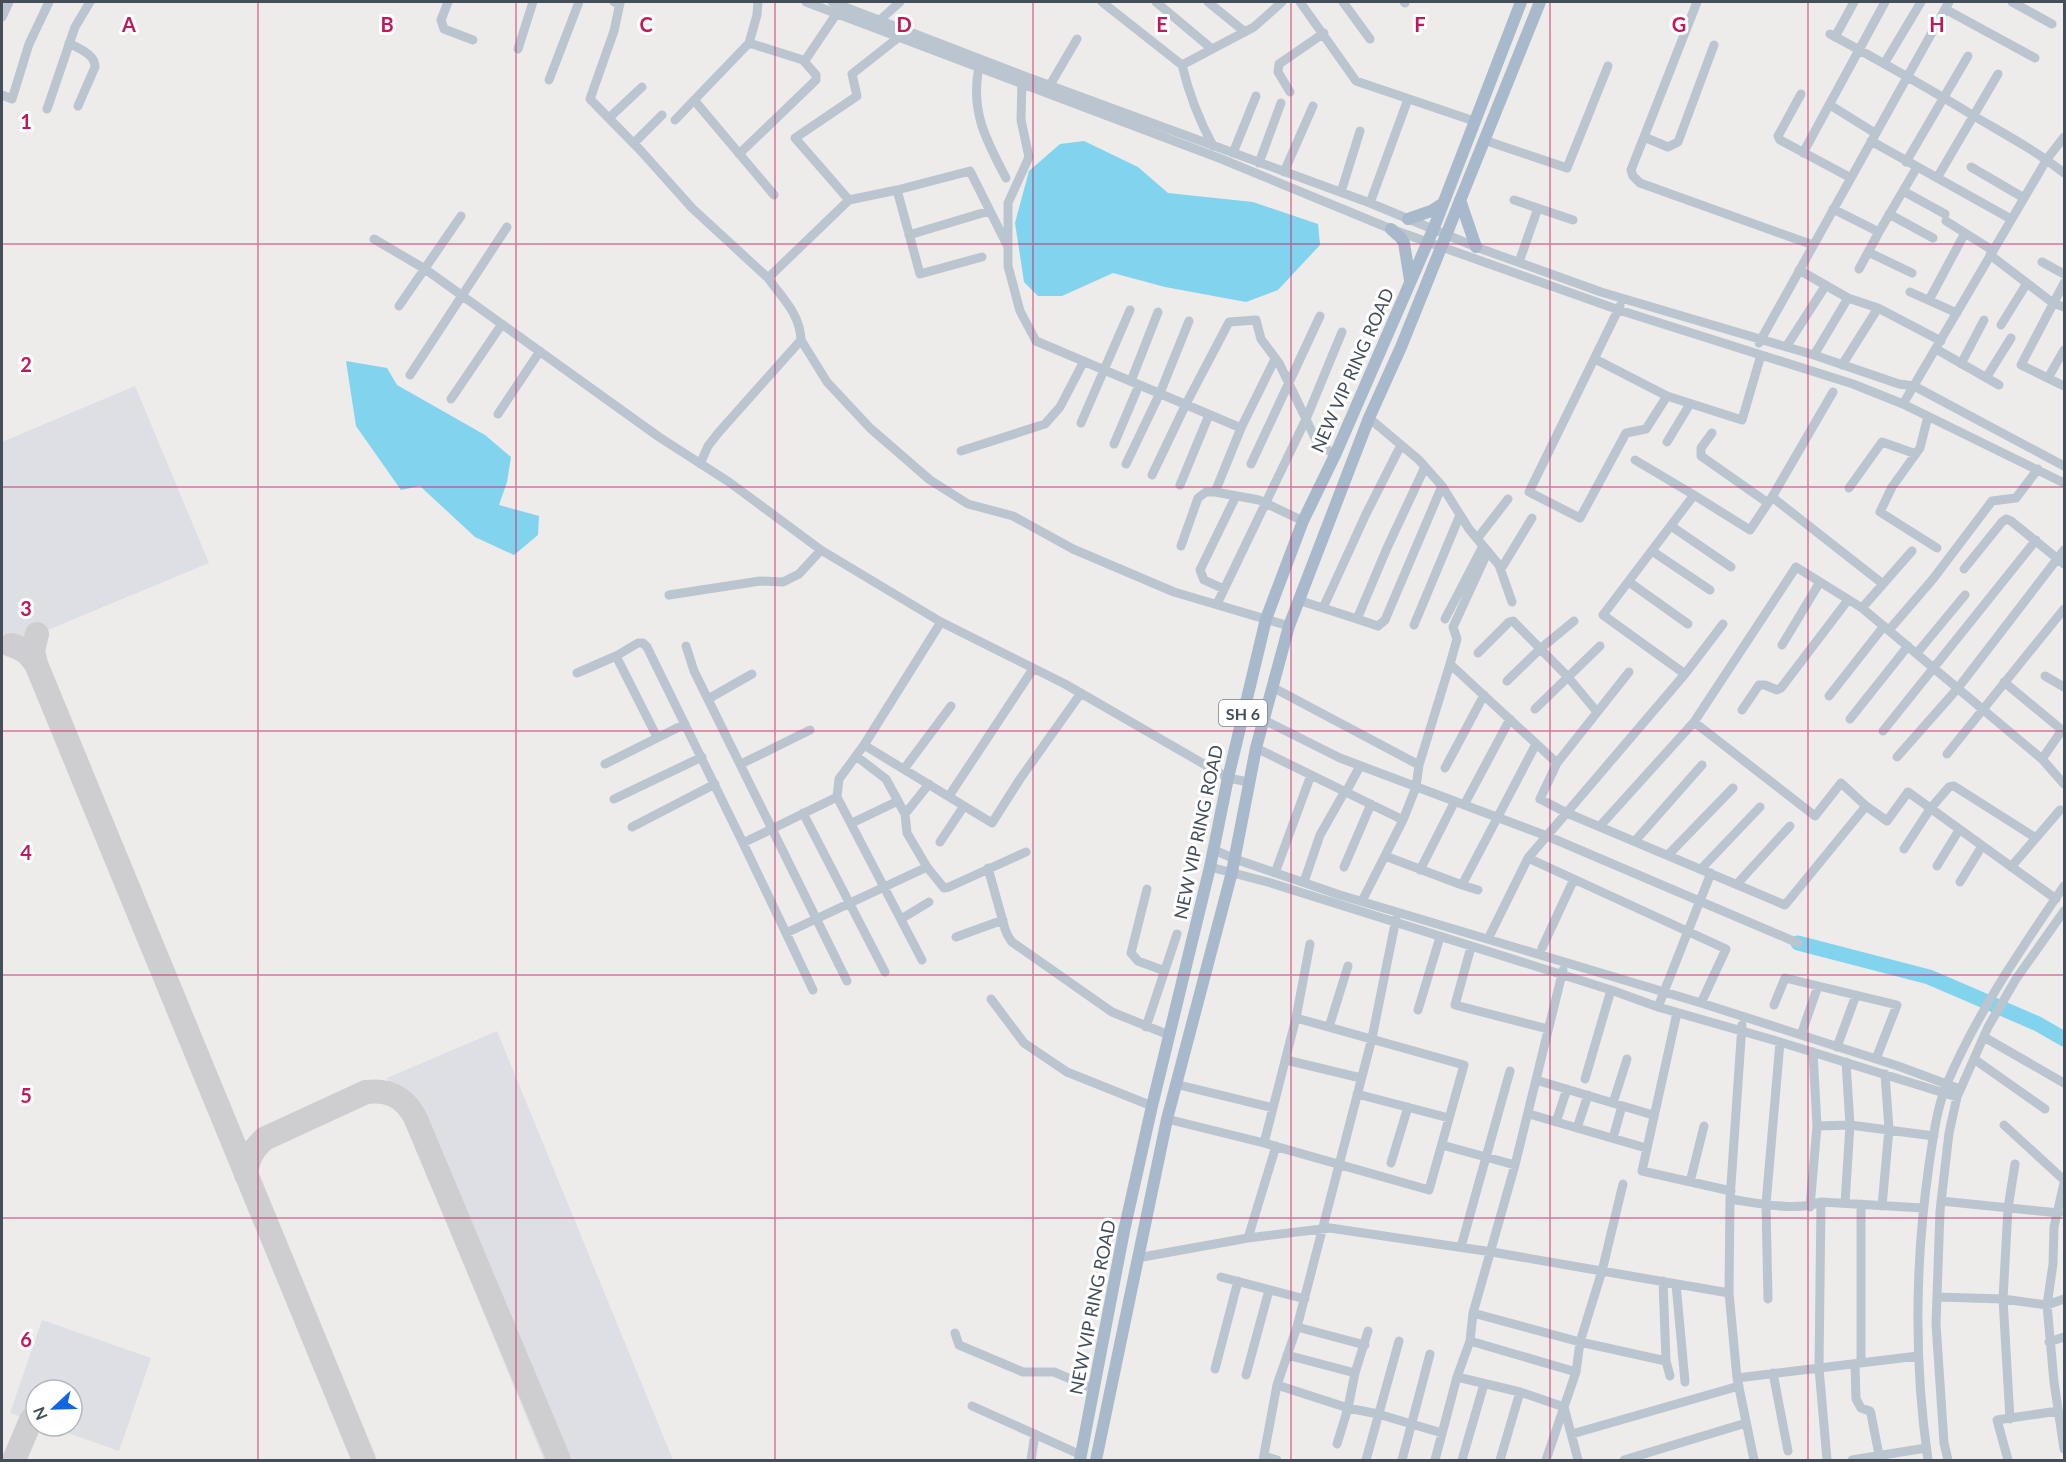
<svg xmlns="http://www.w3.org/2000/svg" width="2066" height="1462" font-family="Lato,sans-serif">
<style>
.airport{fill:#dddfe4}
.water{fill:#82d3ee}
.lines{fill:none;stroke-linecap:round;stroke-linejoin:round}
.river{stroke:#82d3ee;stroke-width:15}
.taxiway{stroke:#ceced0;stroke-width:24}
.minor{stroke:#bbc5cf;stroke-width:9}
.major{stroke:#a9b9cc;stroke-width:12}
.grid{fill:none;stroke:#c2185b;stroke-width:1.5;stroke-opacity:0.55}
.labels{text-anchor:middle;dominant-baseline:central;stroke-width:6;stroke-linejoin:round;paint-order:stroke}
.shield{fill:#fff;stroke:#7b838b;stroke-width:1.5}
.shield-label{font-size:16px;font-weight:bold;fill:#434e59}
.street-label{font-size:18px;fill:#434e59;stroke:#fff}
.grid-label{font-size:20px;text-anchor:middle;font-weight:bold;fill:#c2185b;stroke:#fff;stroke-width:6;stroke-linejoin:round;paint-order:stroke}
</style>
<rect width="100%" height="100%" fill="#eeebeb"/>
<path class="airport" d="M135,386L209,563L2,649V442Z
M497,1031L673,1460H544L387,1078Z
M42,1320L151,1358L119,1451L48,1426H72V1390H36V1422L10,1413Z"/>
<path class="water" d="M1084,141L1138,167L1168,193L1253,202L1318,224L1320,245L1278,290L1246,302L1165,287L1113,273L1062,296H1038L1024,282L1015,223L1029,171L1060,144Z
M346,361L387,368L397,385L485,435L511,457L507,482L499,505L539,516L538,535L514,555L475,537L420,486L401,490L356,426Z"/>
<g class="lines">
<path class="river" d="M1798,943L1929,977L2038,1024L2064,1039"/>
<path class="taxiway" d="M11,645C23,648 29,654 36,664L364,1460
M36,664L33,651L37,634
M246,1175C248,1158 252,1151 264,1139L366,1092C389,1089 404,1097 415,1117L559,1460
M14,1460L31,1420"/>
<path class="minor" d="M448,2L441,20L444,29L473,40
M614,2L620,3L614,31L590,99L641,151L692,208L768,278L849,200
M806,2L1219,158L1391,229L1619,310L1853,384L1903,404L2064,483
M832,2L1024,76L1370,203L1476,247L1601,292L1814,355L1899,384L1914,386L2064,466
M1102,2L1182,65L1254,27L1282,2
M1156,2L1212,49
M1208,2L1245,32
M1300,2L1356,81L1474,121
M1343,2L1370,39
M1404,2L1405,3
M1697,2L1631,170L1633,176L1640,183L1813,245
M2012,2L2052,24
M1945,9L2035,58
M2,17L9,2
M881,19L900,2
M1830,34C1880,61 1930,89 1979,119C2008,136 2038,152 2064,173
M899,37L852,74L857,96L795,138L849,200L897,190L970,171L1007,245
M1835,37L1854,2
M69,43C79,49 95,54 95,67L78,106
M749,43L803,60L806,59L837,13
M518,49L533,2
M1884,64L1921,2
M1182,65C1189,94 1199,120 1213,146
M979,67C970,111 986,140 1006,178
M1022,79L1021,120L1029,157L1008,203V266L1020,311L1036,341L1241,428L1275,359
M549,80L579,2
M1050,85L1077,39
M1290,92L1278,72L1279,64L1324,33
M1801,94L1778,136L1780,140L1851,178
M2,95L12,99L29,44L49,2
M694,100L774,195
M1830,105L1875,133
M47,109L75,27L90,2
M609,118L642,87
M675,120L749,43L757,15L758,2
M1644,137L1668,147L1678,142L1714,45
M1484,140L1567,168L1608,66
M1871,141L2011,219
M634,143L662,115
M1233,153L1256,96
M1803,153L1885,2
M739,154L816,80V75L803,60
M1906,162L1968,56
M1259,163L1281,103
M1971,167L2024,198
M1284,172L1313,106
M1937,178L1998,74
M897,190L920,274L982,257
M1903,191L1945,214
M1341,192L1360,131
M1514,200L1573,220
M1370,203L1408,99
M1833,209L1879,232L1917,167
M1889,214L1933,238
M1946,221L1992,250
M909,235L989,211
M374,239L425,269L659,437L729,482L821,550L941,622L1065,684L1228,778L1249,782
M1868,252L1912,273
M1990,255L2053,303L2064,307
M1519,262L1538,208
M2042,262L2064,274
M1859,269L1879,232
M1799,270L1848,298L1878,308L1941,341
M768,278C783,299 800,314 801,340
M2064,283L2021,365L2064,386
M1910,292L1957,313
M1929,300L1965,233
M399,306L461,216
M1620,306L1529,492L1580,518L1626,433L1646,429L1667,396
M2001,325L2027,283
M1759,343L1949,2
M1786,347L1826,285
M1936,349L1999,385
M1814,355L1848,298
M1595,359L1667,396L1742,420L1761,355
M1961,364L1984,320
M1842,365L1878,308
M410,375L507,227
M1986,378L2011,338
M2048,378L2064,350
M1131,381L1158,312
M451,399L502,324
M1903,404L2047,159L2064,137
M498,414L540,351
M1928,416L1920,448L1892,487L1880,512L1937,548
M1369,418L1419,460L1442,486L1469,529L1499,565L1512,602
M1081,423L1130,310
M1241,428L1215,492L1259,500L1303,521
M1712,433L1701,448V456L1768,503
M1667,442L1690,404
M1114,444L1139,385
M961,451L1045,424L1060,407L1084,361
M1635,460L1694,495
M700,464L708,446L719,432L801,340L827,382L870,428L930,480L968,504L1013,516L1073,549L1174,592L1289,626
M1126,464L1160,393L1189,321
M1251,464L1320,316
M1152,475L1186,404L1229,322L1256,320L1261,339L1279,363L1317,442L1335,455
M1180,485L1209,415
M1849,488L1882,442L1916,454
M1772,497L1883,584
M1671,526L1731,567
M1477,539L1508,499
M1181,546L1198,498L1206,492H1215
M1652,551L1710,590
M1501,569L1532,518
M1964,569L2002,522L2006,519L2011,521L2064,564
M1629,582L1688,624
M1224,589L1204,580L1200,570L1236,496
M669,595L760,581L783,582L799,574L821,550
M1298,600L1357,619L1387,548L1425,467
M1217,604L1306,419L1342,332
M1323,608L1366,514L1401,445
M1862,608L1912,551
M1357,619L1378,626L1385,620L1442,486
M1445,619L1483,546
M1414,625L1460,515
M1889,630L1933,579L1992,501L2016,498L2038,469
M1782,645L1820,582
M686,646L694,671L847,981
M1478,653L1509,622L1513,621L1568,677L1597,712
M1917,653L1965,595
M616,656L638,643H643L647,647L743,843L837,797L839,779L864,745L992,823L1020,779L1081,693
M1450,664L1457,639L1453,627L1488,551
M577,673L616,656L657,737
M1685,674L1603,615L1694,495L1750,530L1772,497L1833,392
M2045,676L2064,687
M1507,681L1540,649L1574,621
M2004,682L2062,730L2042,759
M1272,687L1419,765L1450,664L1557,763L1540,799L1567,813L1785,905L1866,806L1887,821L1908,792L2056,899
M1829,696L1884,626
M708,699L752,674
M1535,709L1600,646
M1742,710L1759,685H1765L1777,690L1781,688L1848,600
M1850,719L1908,646
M1264,720L1340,758L1547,836L1798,943
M1694,722L1796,567L1862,608L2042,759L2064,784
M1883,731L2036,540
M864,745L941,622
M1256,748L1403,820L1416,787L1419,765
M1947,754L2064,609
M1897,757L1958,688L2064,550
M1557,763L1629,672
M605,764L685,724
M741,764L810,730
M1445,768L1484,695
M904,769L951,706
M1346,792L1360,766
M949,796L1033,669
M837,797L922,960
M614,799L702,757
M1464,805L1510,719
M803,813L885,972
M905,814L929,784
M852,823L898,801
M1600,826L1694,722L1815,816L1841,783L1866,806
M632,827L715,784
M1635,841L1702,765
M940,842L964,806
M743,843L786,933L927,867L907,833L905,814L886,779L856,756
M1904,849L1930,809L1949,787L1954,786L2036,838
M1214,850L1235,859L1340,895L1701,1003L1898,1066L1960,1089
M1668,855L1733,788
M1385,856L1462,885L1536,744
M1528,858L1726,949L1701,1003
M1937,866L1959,830
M927,867L944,888L949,887L1026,852
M1210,867L1271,883L1611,990L1658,1007L1780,1042L1957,1097
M1344,867L1371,804
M2011,867L2060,810
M988,868L1005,929L1008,936L1012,942L1112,1012L1169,1035
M1701,869L1760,807
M1420,870L1455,801
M1275,873L1311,775
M1304,882L1320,835L1345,791
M1960,882L1982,846
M1737,884L1790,826
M1462,885L1478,890
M1147,889L1131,953L1138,961L1165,971
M1362,901L1403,820
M901,919L929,902
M786,933L813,990
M956,937L1003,920
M1488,939L1528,858L1685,674L1723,624
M1471,947L1455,1005L1548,1029
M1542,948L1574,879
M991,999L1024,1043L1067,1072L1152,1106
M1774,1005L1785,978L1897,1005L1876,1059
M1658,1007L1711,873
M1418,1010L1440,937
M1677,1013L1642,1171L1731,1191
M1742,1025L1730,1199L1729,1293L1737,1378L1754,1460
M1146,1027L1177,934
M1329,1027L1348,966
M1801,1035L1818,986
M1984,1037L2064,1083
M1837,1047L1856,995
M1974,1059L2045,1109
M1286,1060L1361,1078
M1585,1079L1611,990
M1536,1080L1653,1115
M1175,1084L1273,1108
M1357,1094L1449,1118
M1613,1103L1627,1059
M1529,1114L1646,1148
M1167,1119L1264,1143L1429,1190L1464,1065L1296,1018
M1556,1122L1567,1089
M2004,1125L2064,1180
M1817,1126L1850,1125L1934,1136
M1577,1128L1588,1095
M1613,1138L1622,1106
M1264,1143L1296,1018L1310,944
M1442,1145L1515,1165
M1391,1163L1408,1107
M1690,1182L1704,1126
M2064,1183L2054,1227L2053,1264L2047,1305L2054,1382L2064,1449
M1730,1199C1757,1203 1796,1212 1821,1202L1923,1208
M1941,1201L2059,1213
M1821,1202L1819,1368L1827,1460
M1845,1203L1850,1125L1846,1062
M1882,1206L1889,1129L1885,1074
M1810,1207L1817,1126L1813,1052
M1248,1238L1276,1146
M1461,1247L1510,1071
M1137,1258L1248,1238L1330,1228L1492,1252L1729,1293
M1221,1277L1305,1299
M1663,1281L1666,1361L1670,1376
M1676,1284L1685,1382
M1937,1297L2003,1299L2047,1305L2064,1299
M1768,1299L1766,1204L1780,1042
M1473,1313L1580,1342L1666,1361
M1297,1327L1365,1345
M955,1333L959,1345L1023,1372H1054L1094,1389
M1470,1341L1576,1372
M2049,1342L2064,1337
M1287,1355L1355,1373
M1861,1363V1204
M1855,1364L1856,1399L1861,1408L1870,1411L1871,1414L1880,1460
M1215,1369L1238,1281
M1773,1373L1788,1451
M1246,1375L1269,1290
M1457,1377L1520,1392L1564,1407L1546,1460
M1737,1378L1918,1356
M1277,1385L1348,1408L1378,1414L1442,1433
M972,1406L1081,1455
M2010,1419L2003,1299L2008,1208L2015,1164
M1572,1434L1739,1386
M1337,1444L1348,1408L1355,1373L1368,1331
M1264,1456L1277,1460
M1031,1460L1035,1434
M1263,1460L1277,1385L1297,1327L1372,1038L1396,919
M1366,1460L1399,1341
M1402,1460L1430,1354
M1435,1460L1457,1377L1470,1341L1473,1313L1515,1165L1563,970
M1462,1460L1484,1384
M1500,1460L1520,1392
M1578,1460L1564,1407L1576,1372L1580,1342L1602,1271L1623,1184
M1624,1460L1746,1423
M1852,1460L1926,1448
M1928,1460C1914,1363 1915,1263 1929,1165C1933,1139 1937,1105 1948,1081C1979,1010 2021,949 2064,886
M1948,1460L1944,1443L1936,1324L1940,1211L1949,1133L1957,1097L1988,1027L2016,979L2064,911
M2008,1460L1997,1420L2058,1411"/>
<path class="major" d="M1460,200L1476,247
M1408,219L1431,211L1442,204
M1391,229L1401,238L1404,243L1410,280
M1080,1460L1124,1231L1152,1106L1210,867L1228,778L1266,619L1303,521L1335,455L1433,230L1521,2
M1096,1460L1167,1119L1232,872L1256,748L1289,626L1369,418L1401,347L1540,2"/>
</g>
<path class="grid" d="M258,2V1460M516,2V1460M775,2V1460M1033,2V1460M1291,2V1460M1550,2V1460M1808,2V1460M2,244H2064M2,487H2064M2,731H2064M2,975H2064M2,1218H2064"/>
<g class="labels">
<rect class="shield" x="1219" y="700" width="48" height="26" rx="4.5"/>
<g class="shield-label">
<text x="1243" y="713">SH 6</text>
</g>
<g class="street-label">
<text transform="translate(1352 370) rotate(-66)">NEW VIP RING ROAD</text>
<text transform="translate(1198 832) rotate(-78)">NEW VIP RING ROAD</text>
<text transform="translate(1092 1307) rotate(-79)">NEW VIP RING ROAD</text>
</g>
</g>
<g class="grid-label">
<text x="129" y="32">A</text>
<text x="387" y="32">B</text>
<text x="646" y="32">C</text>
<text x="904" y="32">D</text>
<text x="1162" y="32">E</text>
<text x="1420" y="32">F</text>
<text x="1679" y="32">G</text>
<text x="1937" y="32">H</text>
<text x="26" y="129">1</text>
<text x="26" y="372">2</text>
<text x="26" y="616">3</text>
<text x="26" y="860">4</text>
<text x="26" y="1103">5</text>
<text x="26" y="1347">6</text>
</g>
<rect width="2066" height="1462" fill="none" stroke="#434e59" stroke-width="6"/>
<g transform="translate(54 1408) rotate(248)"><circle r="28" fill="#ffffff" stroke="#b4b8bd" stroke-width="1.5"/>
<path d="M0-4.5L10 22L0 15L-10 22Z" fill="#1365e0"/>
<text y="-9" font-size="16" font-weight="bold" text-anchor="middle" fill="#434e59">N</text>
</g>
</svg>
